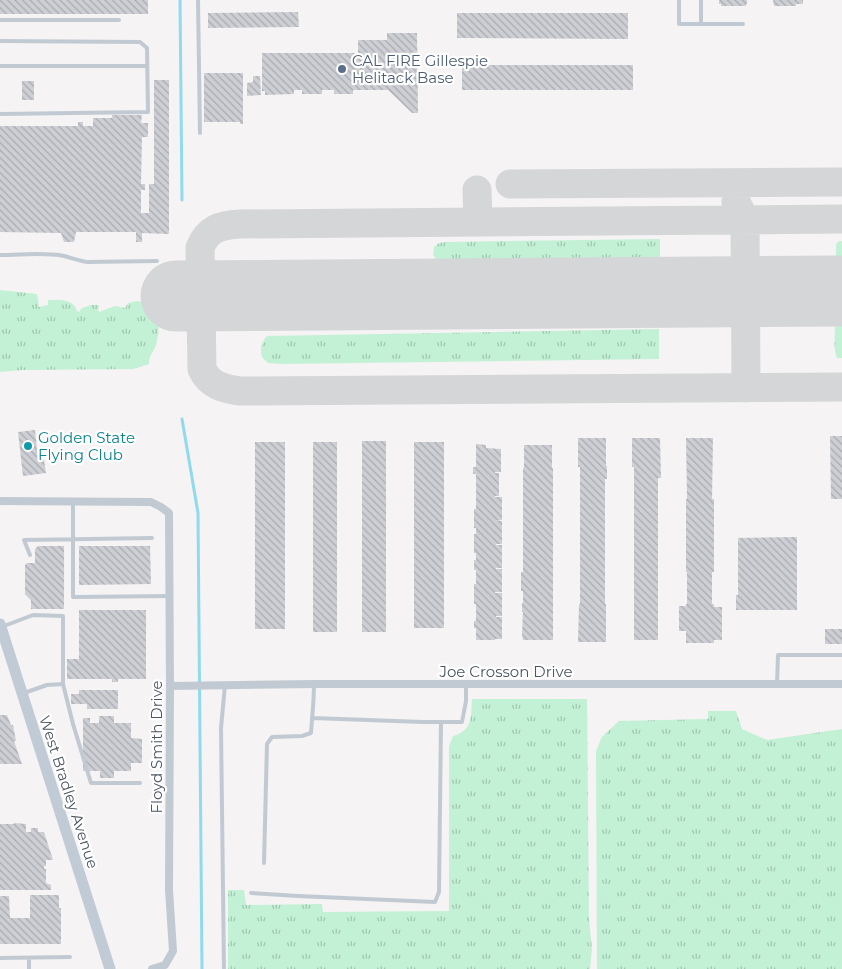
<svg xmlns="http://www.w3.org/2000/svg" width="842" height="969" font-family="Montserrat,sans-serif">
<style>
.grass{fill:url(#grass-tufts)}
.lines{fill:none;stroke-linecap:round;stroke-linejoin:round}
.stream{stroke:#90daee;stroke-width:3}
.taxiway{stroke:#d5d6d8;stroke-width:29}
.runway{stroke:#d5d6d8;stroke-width:71}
.building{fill:url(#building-back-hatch)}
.service{stroke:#c1cad2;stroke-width:4}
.minor{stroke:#c1cad2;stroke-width:8}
.secondary{stroke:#c1cbd6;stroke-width:11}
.service-dot{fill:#5c6f8a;stroke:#fff;stroke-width:2}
.culture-dot{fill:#0f9aa8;stroke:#fff;stroke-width:2}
.labels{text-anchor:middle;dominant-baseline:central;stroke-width:4.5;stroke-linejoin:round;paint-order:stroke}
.service-label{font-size:15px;fill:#4e5e75;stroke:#fff;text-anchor:start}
.culture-label{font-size:15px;fill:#0d838f;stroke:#fff;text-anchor:start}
.street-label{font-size:15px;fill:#4a5661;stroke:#fff}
</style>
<defs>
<pattern id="grass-tufts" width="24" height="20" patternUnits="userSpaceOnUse" patternTransform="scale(1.25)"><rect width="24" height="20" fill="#c3f1d5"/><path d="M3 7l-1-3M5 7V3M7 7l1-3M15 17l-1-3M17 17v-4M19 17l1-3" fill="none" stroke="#a0c6b0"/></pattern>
<pattern id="building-back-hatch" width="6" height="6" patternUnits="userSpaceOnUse" patternTransform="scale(1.25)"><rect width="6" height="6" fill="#cdcfd5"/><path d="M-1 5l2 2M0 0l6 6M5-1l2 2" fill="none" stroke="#a8abb0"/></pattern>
</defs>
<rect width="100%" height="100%" fill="#f5f3f3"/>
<path class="grass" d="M660,239V261H445L436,259L433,255L434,247L439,243L445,242Z
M839,241H842V257H836V244Z
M0,290L37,294L39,307L48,305V300C60,300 73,298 77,311L79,312L82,308L91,305H99L98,310L99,312L115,306L125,308L128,303L137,301L152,304L158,303C158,315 160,329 157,341C155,352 149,353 149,364L133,369L22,370L0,372Z
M842,324V358H837C833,348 835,336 835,326Z
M659,329V359L280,364L268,363L262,357C260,349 261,342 267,336Z
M472,699H587L589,919L592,949L590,969H228V890H244L246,905L322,904L323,912L449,911V746L453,736C473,731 471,715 472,699Z
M708,711H736L742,729L767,740L842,729V969H597L596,751L602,737L619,721L708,719Z"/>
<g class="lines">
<path class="stream" d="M180,0L182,200
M182,419L198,513L202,969"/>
<path class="taxiway" d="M510,184L842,182
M477,190L478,222
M736,202L745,220L746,388
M842,219L240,224C220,225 207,229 200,248L202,369C209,385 224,389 240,391L842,387"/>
<path class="runway" d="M176,296L842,291"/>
</g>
<path class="building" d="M0,0H148V14H0Z
M719,0H747V4H746V6H721V4H719Z
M773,0H803V4H796V6H774Z
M298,12L299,27L208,28V13Z
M457,13H628V39L457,38Z
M387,33H417L418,113H412L388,90H353V94H334V90H322V94H302V90H294V94L265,95V91H262V53H358V40H387Z
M462,65H633V90H462Z
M204,73H243V124H240V122H204Z
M253,76H260L261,95L247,96V83L253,82Z
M154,80H169V233L168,234L142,233V242H136V232H76L74,242H64L61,233L0,232V126H78V122H83V126H93V118H112V115H142L141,123H148V137H142L141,184H145V190H141V213H149V184H154Z
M22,81H34V100H22Z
M35,430L38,460H44L46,473L23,476L18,432Z
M830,436H842V499H831Z
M578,438H606V466H607V479H605V604H606V642H578L579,604H580V467H578Z
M632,438H660L661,478H658V640H634V467H632Z
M686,438H713L712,499H714V572H712V604H714V607H722V640H714V643H686V631H679V606H686V604H687V572H686V499H687Z
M362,441H386V632H362Z
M255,442H285V629H255Z
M313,442H337V632H313Z
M414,442H444V628H414Z
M476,444L486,445V448L501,449V472H495V473H499V496H495V497H502V520H495L502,521V544H496V545H502V568H496V569H502V592H495V593H502V616H496V617H502V639H495V640H476V628H474V621H476V604H474V584H476V570H474V560H476V553H474V534H476V528H474V509H476V474H473V467H476Z
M524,445H552V468H553V640H523L522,634L523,612H522V603H523V591H521V572H523V468H524Z
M797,537V610H736V595H738V538Z
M38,546H64V609H31V600L25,594V565L27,563H35V549Z
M79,546H150L151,584L79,585Z
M79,610H146V679H118V682H112V679H67V659H79Z
M825,629H842V644H825Z
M79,690H118V709H87V704H71V694H79Z
M0,715H7L11,725H13L16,741H14L22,764H0Z
M99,716H114V723H131V738L142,739V763H131V771H114V778H100V771H83V718H90V723H99Z
M14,823L26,824V832H31V828H38V832H44L53,860H46V866H44V869H46V883L51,885V890H0V824H14Z
M30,895H59V908H61V944H0V896H9L10,918H30Z"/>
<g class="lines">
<path class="service" d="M198,0L200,133
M679,0V24H743
M0,20H119
M701,24V0
M0,41L140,42L147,48L148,112L0,114
M0,66H147
M0,255C21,255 44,252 64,256C72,258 79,261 87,262L157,261
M73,502V597L169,596
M30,555L24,540L152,538
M4,626L33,615L63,616V684L47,685L24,693
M63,684L73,724L91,783H140
M777,684L778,655H842
M312,718L423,722H462L466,701V685
M264,863L267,744L272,737L302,736L311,733C312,717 314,701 314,684
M251,893L298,896L435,902L439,892L441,722
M0,958L70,957
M29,958V969
M224,969L221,728L225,685"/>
<path class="minor" d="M0,501L151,502L161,507L169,513L170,686L169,890L173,951L165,965L152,969
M170,686L314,684H842"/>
<path class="secondary" d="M0,624L110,969"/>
</g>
<circle class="service-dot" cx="342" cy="69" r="5"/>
<circle class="culture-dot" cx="28" cy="446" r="5"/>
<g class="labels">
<g class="service-label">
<text x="352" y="60">CAL FIRE Gillespie<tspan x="352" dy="17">Helitack Base</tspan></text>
</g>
<g class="culture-label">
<text x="38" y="437">Golden State<tspan x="38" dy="17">Flying Club</tspan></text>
</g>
<g class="street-label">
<text x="506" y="671">Joe Crosson Drive</text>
<text transform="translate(156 747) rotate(-90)">Floyd Smith Drive</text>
<text transform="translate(69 792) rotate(72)">West Bradley Avenue</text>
</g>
</g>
</svg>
